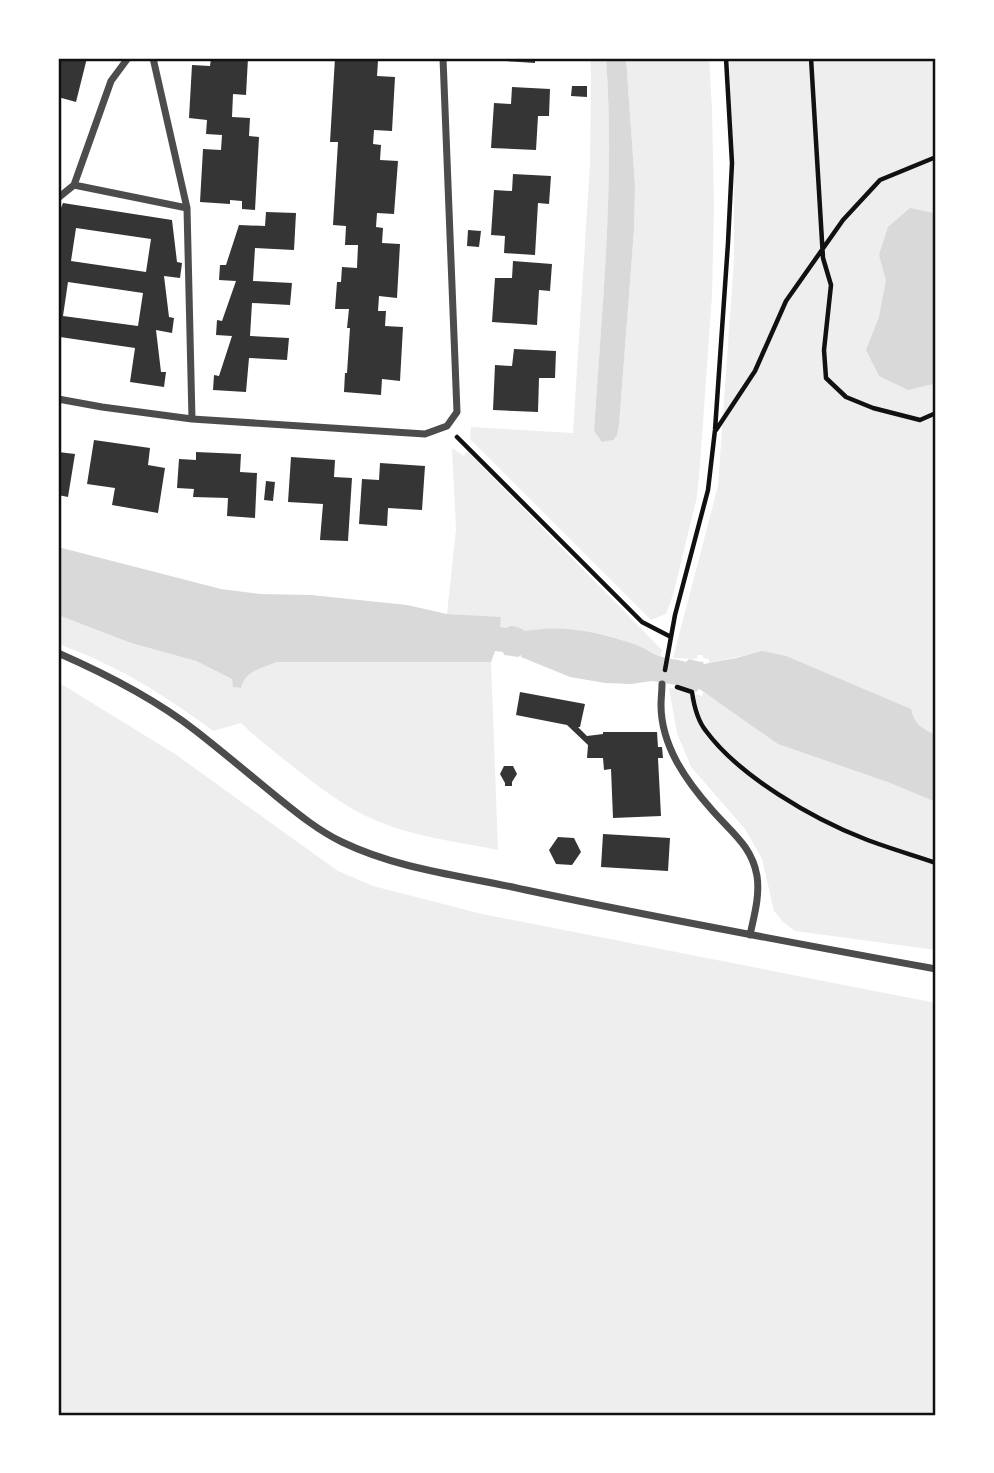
<svg xmlns="http://www.w3.org/2000/svg" width="994" height="1473" font-family="'Times New Roman',serif">
<style>
.green{fill:#eee}
.water{fill:#d9d9d9}
.building{fill:#353535;fill-rule:evenodd}
.lines{fill:none;stroke-linecap:round;stroke-linejoin:round}
.path{stroke:#111;stroke-width:4.5}
.minor{stroke:#4c4c4c;stroke-width:7}
.neatline{fill:none;stroke:#111;stroke-width:2.5}
</style>
<rect width="100%" height="100%" fill="#fff"/>
<path class="green" d="M590,58H606C615,182 602,307 594,431L602,442L615,440L619,425L634,230L635,185L626,58H709L712,109L714,208L712,295L700,464L697,497L673,595L666,614L651,620L470,439L471,427L573,433L590,164L591,76Z
M729,58H936V950L795,931L783,922L774,911L762,859L745,829L691,767L677,733L669,688L691,692L690,697L694,698L696,694L702,696L703,692L740,716L751,654L709,663V659L703,658V655H698L697,659L673,658L718,486L734,259V173Z
M452,448L464,456L467,451L662,650L660,656L636,645L610,636L579,630L540,629L526,631L499,627L501,618L447,614L456,529Z
M58,615L131,643L196,661L232,679L234,687L240,688C246,671 261,668 277,662H491L498,850C458,842 415,837 377,821C345,808 318,786 291,765C274,751 256,738 241,723L213,731C165,695 115,664 58,644Z
M58,682L175,754L338,871L373,886L482,914L936,1003V1415H58Z"/>
<path class="water" d="M606,58H626L635,185L634,230L619,425L617,435L614,440L602,442L594,431C602,307 615,182 606,58Z
M910,208L934,213L936,217V380L933,384L908,390L879,376L866,350L879,317L886,280L879,255L888,227Z
M58,547L221,589L261,594L311,595L407,605L447,614L501,617L500,627L507,628L510,626C516,626 521,628 525,631C561,624 601,632 634,644C643,647 651,653 659,656C667,659 677,659 686,662L689,659L701,662L702,661L704,664L736,658L762,651L786,656L911,709C914,724 922,729 936,735V802L888,782L778,744L701,690L698,689L697,692L682,688V686L652,681L631,684L605,683L570,677L521,657V655L518,657L504,655L503,652L495,651L491,662H277C262,668 245,671 241,688L233,687L232,679L196,661L131,643L58,615Z"/>
<path class="building" d="M58,58H87L76,102L58,97Z
M211,58H248L246,95L233,94L232,117L250,118L249,136L259,137L255,210L242,209V201L230,200V204L200,202L203,149L221,150L222,135L206,134L207,120L189,118L192,65L210,66Z
M335,58H371V61H378L377,76L395,77L392,131L374,130L373,144L381,145L380,160L398,161L394,214L377,213L376,227L383,228L382,243L400,244L397,298L379,296L378,311H386L385,326L403,327L400,381L382,379L381,395L344,392L345,373H347L350,328H347L349,309H335L337,282H341L342,267L357,268L358,245H345L346,226L333,225L338,142H330Z
M491,58H535V63L490,60Z
M572,86H587V97L571,96Z
M512,87L550,89L549,116H538L536,150L491,148L494,103L511,104Z
M513,174L551,176L549,204L538,203L535,255L504,253L505,236L491,235L494,190L512,191Z
M63,203L172,220L177,262L182,263L180,278L164,276L169,317L174,318L172,333L156,330L161,372H166L164,387L130,382L135,348L60,337L59,344H58V215ZM76,228L151,239L146,272L71,261ZM68,282L143,293L138,326L63,316Z
M266,212L296,213L294,250L255,248L253,281L292,283L290,305L252,303L250,336L289,338L287,360L249,358L246,392L213,390L214,375L219,376L232,336L216,335L217,320L222,321L236,281L219,280L220,265H226L239,225L265,226Z
M468,230L481,231L479,247L467,246Z
M513,261L552,264L550,291L539,290L537,325L492,322L495,278H512Z
M514,349L556,351L555,378H539L538,412L493,410L495,365L512,366Z
M94,440L150,448L148,465L165,468L158,513L112,505L115,488L87,484Z
M58,452L75,454L68,497L58,495Z
M196,452L241,454L240,472L257,473L255,518L227,516L228,498L193,497L194,489L177,488L179,459L196,460Z
M291,457L335,460L334,477L352,478L348,541L320,540L323,504L288,502Z
M380,463L425,466L422,510L388,508L387,526L359,524L362,479L379,480Z
M266,481L275,482L273,501L264,500Z
M520,692L585,704L580,727H578L587,736L603,734V732H657L658,747H662L663,758H658L661,816L613,818L611,769L604,770L603,758H587L588,745L567,725L516,715Z
M504,766H513L517,774L512,782V786H505V783L500,774Z
M603,834L670,838L668,871L601,867Z
M558,837L574,838L581,852L572,865L556,864L549,850Z"/>
<g class="lines">
<path class="path" d="M811,58L823,258L831,285L824,350L826,378L846,397L873,408L920,420L936,413
M716,430L755,371L786,301L843,220L880,180L936,157
M457,437L642,622L671,637
M665,670L675,615L708,490L715,430L728,243L732,163L726,58
M677,687L692,692C694,706 697,720 706,731C739,776 813,819 865,839C888,848 913,855 936,863"/>
<path class="minor" d="M153,58L187,208L192,419
M74,185L187,208
M58,198L74,185L111,81L128,58
M58,399L102,407L192,419L425,434L447,426L457,412L443,58
M58,653C106,674 154,698 196,731C223,752 250,775 277,797C298,814 319,831 342,842C400,870 465,876 526,890C662,919 799,944 936,969
M662,684C662,691 661,698 661,705C661,746 687,782 712,810C731,832 752,846 757,876C760,896 754,916 750,935"/>
</g>
<rect width="994" height="1473" fill="none" stroke="#ffffff" stroke-width="119"/>
<rect x="60" y="60" width="874" height="1354" class="neatline"/>
</svg>
